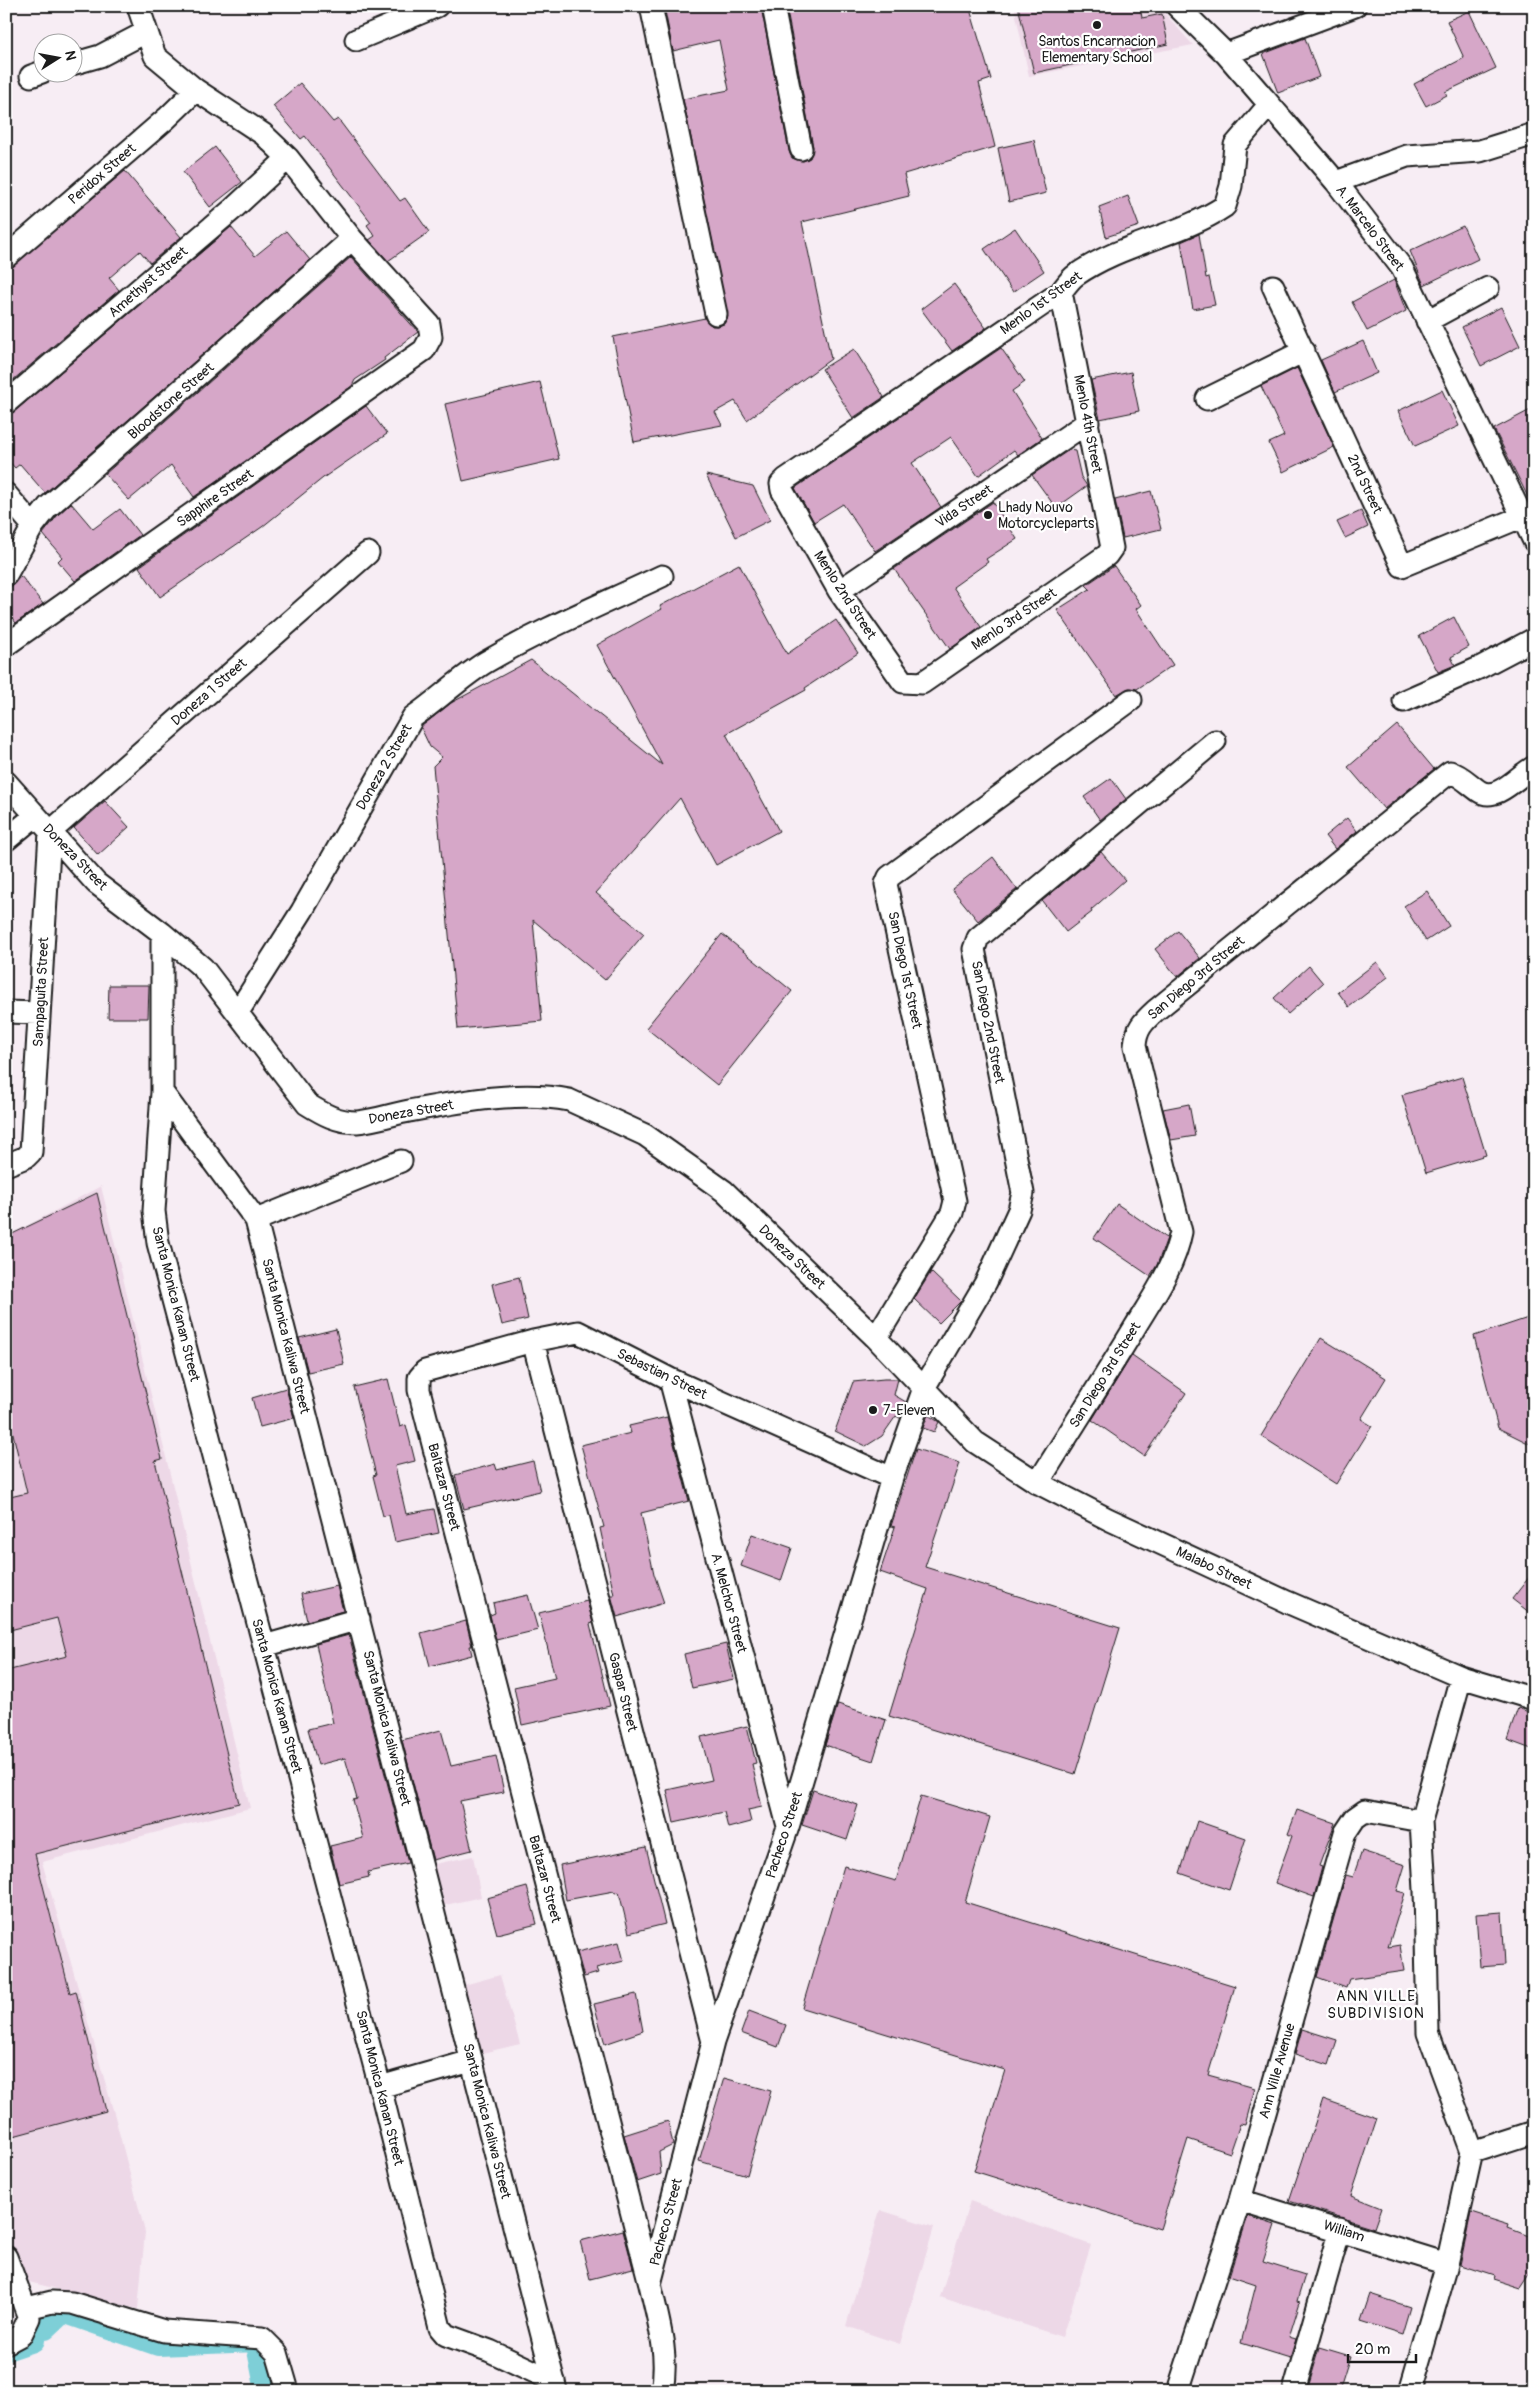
<svg xmlns="http://www.w3.org/2000/svg" width="1540" height="2397" font-family="Pangolin,sans-serif">
<style>
.built{fill:#edd8e7}
.lines{fill:none;stroke-linecap:round;stroke-linejoin:round}
.canal{stroke:#7ecfd7;stroke-width:24}
.building{fill:#d6a7c8;stroke:#1c1c1c}
.minor-casing{stroke:#1c1c1c;stroke-width:25}
.minor{stroke:#fff;stroke-width:21}
.poi-dot{fill:#1c1c1c;stroke:#fff;stroke-width:2}
.labels{text-anchor:middle;dominant-baseline:central;stroke-width:4.5;stroke-linejoin:round;paint-order:stroke}
.poi-label{font-size:14px;fill:#1c1c1c;stroke:#fff;text-anchor:start}
.street-label{font-size:14px;fill:#1c1c1c;stroke:#fff}
.neighbourhood-label{font-size:15px;letter-spacing:1px;fill:#1c1c1c;stroke:#fff}
</style>
<rect width="100%" height="100%" fill="#f7edf4"/>
<filter id="ink" filterUnits="userSpaceOnUse"><feTurbulence type="fractalNoise" baseFrequency=".02" numOctaves="2"/><feDisplacementMap in="SourceGraphic" scale="10" xChannelSelector="R" yChannelSelector="G"/><feConvolveMatrix kernelMatrix="1 2 1 2 8 2 1 2 1" color-interpolation-filters="sRGB"/></filter>
<g filter="url(#ink)">
<path class="built" d="M1014,6H1158L1193,45L1029,76Z
M101,1186L250,1808L42,1862L114,2113L145,2232L138,2309L29,2282L6,2232V1237Z
M473,1856L481,1897L441,1906L430,1865Z
M500,1975L520,2044L478,2054L457,1987Z
M970,2201L1091,2245L1062,2337L940,2297Z
M880,2210L934,2227L900,2344L846,2326Z"/>
<g class="lines">
<path class="canal" d="M45,2328L63,2311L158,2344L257,2340L267,2391
M6,2349L33,2340"/>
</g>
<path class="building" d="M664,6H761L789,151L792,158L803,161L810,158L813,147L786,6H969L991,79L979,83L995,147L904,174L909,196L802,222L831,359L747,420L735,401L715,412L722,425L634,442L613,337L705,318L712,326H718L724,324L728,317L683,99L729,90L719,40L673,51Z
M1018,6H1140L1142,18L1162,14L1168,44L1034,73Z
M1469,11L1496,68L1445,92L1447,95L1426,106L1414,84L1464,58L1447,21Z
M1305,38L1319,77L1278,93L1263,54Z
M300,83L333,122L338,119L400,201L405,198L429,232L388,261L369,240L375,236L367,225L371,222L305,136L301,139L273,106Z
M1034,140L1046,193L1009,202L998,148Z
M215,147L242,182L210,207L183,172Z
M125,171L181,237L150,263L140,251L109,278L119,290L6,386V271Z
M1128,196L1139,226L1106,237L1099,207Z
M1463,226L1478,259L1424,285L1410,251Z
M231,227L255,256L286,231L310,260L45,493L20,464L15,468L6,458V415L14,412Z
M1015,228L1044,271L1013,292L984,249Z
M1199,234L1206,278L1209,277L1215,305L1193,309L1181,242Z
M351,257L418,332L384,358L385,360L355,380L352,386L194,497L171,465L129,500L105,474Z
M1394,280L1406,311L1367,331L1352,302Z
M954,284L986,328L952,351L921,309Z
M1501,307L1520,346L1481,366L1462,327Z
M1363,341L1377,373L1335,392L1321,360Z
M1001,348L1025,382L1012,391L1042,438L1018,455L1014,450L978,476L951,437L912,463L941,507L875,551L843,504L814,522L795,488Z
M854,349L884,397L853,418L822,369Z
M1297,368L1334,447L1283,472L1269,443L1284,436L1261,386Z
M1131,372L1139,411L1100,419L1091,380Z
M540,382L559,459L463,481L445,404Z
M1442,390L1459,426L1415,446L1398,411Z
M366,406L387,434L323,478L262,527L160,597L139,567Z
M1534,408V509L1494,429Z
M1069,450L1075,451L1081,477L1087,486L1056,508L1032,475Z
M706,475L753,486L770,520L736,537Z
M1151,491L1161,529L1123,538L1115,500Z
M993,502L1017,539L986,559L988,562L953,587L981,627L950,649L894,569Z
M71,503L93,529L120,509L140,535L75,581L58,561L62,557L43,534L57,516Z
M1361,511L1368,527L1345,538L1337,522Z
M739,564L787,654L836,620L858,653L805,688L806,690L726,734L779,831L716,865L680,798L596,893L644,934L605,980L533,920L542,1021L458,1029L433,766L442,757L430,747L421,728L422,726L451,703L531,660L662,765L597,645L662,609L660,606Z
M1114,566L1141,605L1136,609L1173,665L1137,689L1129,688L1116,695L1057,610L1090,589L1086,585Z
M21,576L43,604L16,623L6,611V592Z
M1454,617L1469,647L1451,657L1455,665L1438,672L1419,636Z
M1397,725L1434,769L1384,809L1348,767Z
M1111,778L1126,799L1100,820L1084,797Z
M105,801L129,827L98,855L74,828Z
M1347,818L1357,831L1335,849L1325,836Z
M1101,852L1125,880L1091,910L1092,912L1066,932L1042,901Z
M993,857L1017,889L978,921L952,889Z
M1427,891L1449,926L1426,941L1404,906Z
M1178,931L1200,958L1177,977L1155,949Z
M722,934L792,991L717,1085L646,1028Z
M1377,962L1388,977L1349,1007L1338,992Z
M1309,966L1323,983L1288,1014L1274,998Z
M109,985H149L148,1018H108Z
M1462,1077L1486,1155L1426,1173L1402,1095Z
M1189,1104L1195,1136L1171,1140L1163,1109Z
M97,1193L162,1459L155,1461L239,1803L35,1854L70,1993L76,1991L106,2111L6,2138V1671L67,1656L57,1618L6,1631V1498L27,1493L6,1404V1237Z
M1117,1204L1167,1238L1157,1265L1150,1276L1094,1238Z
M931,1272L961,1301L939,1323L914,1299Z
M519,1277L528,1319L502,1325L492,1284Z
M1534,1316V1446L1498,1428L1474,1336Z
M336,1329L344,1364L308,1372L299,1338Z
M1321,1338L1386,1378L1361,1419L1372,1426L1336,1484L1261,1436Z
M1132,1355L1186,1393L1144,1456L1092,1420Z
M388,1379L400,1427L406,1425L415,1461L395,1466L406,1514L434,1509L439,1533L395,1542L389,1515L383,1516L373,1476L376,1475L354,1387Z
M884,1379H898L894,1395L906,1402L900,1418L896,1416L882,1436L866,1446L835,1431L853,1382Z
M286,1388L294,1418L260,1427L252,1398Z
M928,1415L939,1422L934,1432L923,1428Z
M667,1417L689,1501L641,1513L654,1574L664,1603L617,1617L611,1595H614L600,1528L604,1527L581,1445L631,1433L629,1426Z
M916,1449L960,1463L925,1567L1120,1628L1075,1774L889,1716L928,1589L880,1572L895,1527L891,1526Z
M533,1461L540,1491L464,1509L455,1475L495,1464L497,1470Z
M752,1534L792,1548L781,1581L741,1566Z
M1534,1571V1616L1512,1599Z
M337,1586L343,1611L307,1621L301,1594Z
M528,1595L538,1630L496,1640L490,1615L495,1613L493,1603Z
M587,1601L593,1623L590,1624L610,1706L522,1725L514,1687L555,1678L539,1613Z
M466,1621L472,1646H470L472,1655L430,1666L421,1633Z
M349,1635L408,1863L368,1872L369,1877L339,1884L330,1846L363,1838L353,1800L357,1799L345,1758L318,1765L308,1729L333,1723L316,1644Z
M726,1644L734,1679L692,1688L684,1654Z
M838,1704L886,1720L873,1761L825,1745Z
M1518,1708L1534,1714V1750L1507,1740Z
M747,1726L756,1763L752,1764L762,1807L748,1810L751,1822L728,1828L724,1812L674,1823L667,1790L712,1780L701,1737Z
M441,1730L451,1766L496,1756L504,1792L460,1801L472,1850L433,1860L402,1740Z
M813,1790L858,1805L847,1840L802,1825Z
M921,1796L990,1817L965,1902L1235,1986L1208,2075L1255,2088L1245,2125L1240,2124L1230,2153L1188,2139L1160,2229L974,2171L1005,2070L802,2008L844,1866L896,1881Z
M1297,1810L1335,1823L1319,1866L1322,1867L1314,1897L1275,1883L1292,1836L1288,1834Z
M1197,1821L1246,1838L1229,1890L1180,1873Z
M646,1847L665,1924L629,1933L619,1892L615,1893L614,1891L566,1900L560,1865Z
M1362,1851L1405,1865L1397,1891L1405,1893L1388,1947L1400,1945L1404,1971L1349,1979L1346,1988L1317,1977L1346,1875L1353,1877Z
M527,1887L537,1924L497,1934L487,1898Z
M1502,1912L1505,1965L1480,1967L1476,1914Z
M619,1942L624,1961L596,1968L598,1973L584,1977L577,1952Z
M636,1994L643,2031L605,2044L594,2004Z
M749,2011L786,2025L778,2047L741,2033Z
M1302,2029L1337,2040L1329,2065L1295,2054Z
M724,2078L771,2091L747,2175L699,2161Z
M1323,2099L1377,2118L1351,2196L1381,2208L1374,2228L1289,2201Z
M668,2121L673,2145L659,2152L661,2174L637,2182L624,2135Z
M1471,2213L1509,2225L1508,2228L1534,2238V2262L1529,2276L1521,2288L1493,2279L1494,2276L1460,2265Z
M1248,2216L1275,2225L1263,2262L1305,2275L1297,2301L1300,2302L1289,2337L1296,2339L1290,2358L1241,2343L1256,2285L1229,2276Z
M623,2230L633,2268L590,2279L580,2241Z
M1370,2294L1410,2307L1402,2334L1361,2321Z
M1320,2347L1350,2356L1339,2391H1307Z"/>
<g class="lines">
<g class="minor-casing">
<path id="minor" d="M651,6L716,314
M773,6L801,149
M1177,6L1226,54L1336,182L1402,268L1534,541
M356,40L437,6
M1226,54L1355,6
M72,64L100,56L146,32
M31,76L42,72
M1336,182L1407,156L1480,151L1534,134
M6,257L167,118L196,90
M1273,286L1402,566L1521,517
M1061,292L1112,548L1107,555L922,683L903,682L839,591L782,490L781,484L786,479L1061,292C1065,287 1070,279 1076,275C1122,243 1180,236 1225,206L1231,186L1235,145L1269,105
M1427,321L1488,288
M1207,399L1304,351
M6,403L233,209L288,158
M6,494L33,526
M6,575L33,526L48,507L352,239
M839,591L1088,422
M6,645L424,350L431,337L429,324L352,239L288,158L263,134L196,90L155,56L138,6
M1404,701L1479,668L1534,639
M6,782L96,883L162,933L203,968L307,1104C323,1114 337,1122 357,1122C374,1121 393,1114 409,1111C458,1102 520,1090 569,1100L645,1135L724,1191L876,1338L975,1442L1038,1483L1108,1519L1287,1602L1461,1677L1534,1699
M6,840L35,816
M162,933V1092L154,1211L158,1243L380,2087L440,2328L446,2335L490,2351L554,2381
M6,1012L39,1013
M238,1012L302,911L413,717C438,700 461,677 486,662C542,629 603,604 662,576
M162,1092L256,1220L556,2390
M6,1165L26,1157L31,1152L50,832L368,553
M256,1220L401,1161
M876,1338L952,1213L955,1201L886,884L889,877L1131,700
M533,1341L713,2042
M670,1379L788,1826
M1038,1483C1070,1431 1103,1380 1135,1327C1153,1297 1174,1268 1181,1232L1135,1046C1136,1029 1143,1022 1155,1011L1450,772C1461,775 1470,785 1479,791C1497,803 1519,774 1534,767
M264,1646L359,1619
M380,2087L471,2061
M1472,2152L1534,2132
M1240,2200L1447,2264
M6,2257L29,2318L21,2335L6,2343
M650,2284L713,2042L788,1827L892,1478L924,1388L986,1282L1019,1210L1023,1193L974,949L978,938L1215,741
M27,2308L52,2302L72,2303L164,2331L262,2338L277,2353L288,2391
M662,2391C669,2353 658,2320 650,2284L419,1390V1378L425,1371L533,1341L578,1332L670,1379L892,1478
M1178,2391L1240,2200L1345,1833L1355,1818L1365,1811L1421,1821
M1294,2391L1340,2229
M1410,2391L1447,2264L1472,2152L1428,2033L1425,1890L1421,1821L1461,1677"/>
</g>
<use href="#minor" class="minor"/>
</g>
</g>
<g class="poi-dot">
<circle cx="1097" cy="25" r="5"/>
<circle cx="988" cy="515" r="5"/>
<circle cx="873" cy="1410" r="5"/>
</g>
<g class="labels">
<g class="poi-label">
<text x="1097" y="41" text-anchor="middle">Santos Encarnacion<tspan x="1097" dy="16">Elementary School</tspan></text>
<text x="998" y="507">Lhady Nouvo<tspan x="998" dy="16">Motorcycleparts</tspan></text>
<text x="883" y="1410">7-Eleven</text>
</g>
<g class="street-label">
<text transform="translate(102 174) rotate(-41)">Peridox Street</text>
<text transform="translate(1370 228) rotate(53)">A. Marcelo Street</text>
<text transform="translate(148 282) rotate(-41)">Amethyst Street</text>
<text transform="translate(1041 303) rotate(-36)">Menlo 1st Street</text>
<text transform="translate(171 401) rotate(-41)">Bloodstone Street</text>
<text transform="translate(1088 424) rotate(79)">Menlo 4th Street</text>
<text transform="translate(1365 484) rotate(65)">2nd Street</text>
<text transform="translate(215 498) rotate(-35)">Sapphire Street</text>
<text transform="translate(964 506) rotate(-34)">Vida Street</text>
<text transform="translate(845 595) rotate(57)">Menlo 2nd Street</text>
<text transform="translate(1014 619) rotate(-34)">Menlo 3rd Street</text>
<text transform="translate(209 692) rotate(-41)">Doneza 1 Street</text>
<text transform="translate(384 767) rotate(-60)">Doneza 2 Street</text>
<text transform="translate(75 857) rotate(46)">Doneza Street</text>
<text transform="translate(905 970) rotate(78)">San Diego 1st Street</text>
<text transform="translate(1196 978) rotate(-40)">San Diego 3rd Street</text>
<text transform="translate(41 992) rotate(-87)">Sampaguita Street</text>
<text transform="translate(988 1022) rotate(79)">San Diego 2nd Street</text>
<text transform="translate(411 1112) rotate(-10)">Doneza Street</text>
<text transform="translate(792 1257) rotate(44)">Doneza Street</text>
<text transform="translate(176 1304) rotate(76)">Santa Monica Kanan Street</text>
<text transform="translate(286 1336) rotate(76)">Santa Monica Kaliwa Street</text>
<text transform="translate(662 1374) rotate(26)">Sebastian Street</text>
<text transform="translate(1105 1375) rotate(-58)">San Diego 3rd Street</text>
<text transform="translate(444 1487) rotate(75)">Baltazar Street</text>
<text transform="translate(1214 1568) rotate(25)">Malabo Street</text>
<text transform="translate(729 1603) rotate(75)">A. Melchor Street</text>
<text transform="translate(623 1692) rotate(76)">Gaspar Street</text>
<text transform="translate(277 1696) rotate(75)">Santa Monica Kanan Street</text>
<text transform="translate(387 1728) rotate(76)">Santa Monica Kaliwa Street</text>
<text transform="translate(784 1835) rotate(-72)">Pacheco Street</text>
<text transform="translate(545 1879) rotate(75)">Baltazar Street</text>
<text transform="translate(1277 2071) rotate(-74)">Ann Ville Avenue</text>
<text transform="translate(380 2088) rotate(76)">Santa Monica Kanan Street</text>
<text transform="translate(487 2121) rotate(76)">Santa Monica Kaliwa Street</text>
<text transform="translate(666 2222) rotate(-75)">Pacheco Street</text>
<text transform="translate(1344 2231) rotate(18)">William</text>
</g>
<g class="neighbourhood-label">
<text x="1376" y="1996">ANN VILLE<tspan x="1376" dy="17">SUBDIVISION</tspan></text>
</g>
</g>
<rect width="1540" height="2397" fill="none" stroke="#fff" stroke-width="25"/>
<rect x="12" y="12" width="1515" height="2372" fill="none" stroke="#1c1c1c" stroke-width="2" filter="url(#ink)"/>
<g transform="translate(58 58) rotate(79)"><circle r="24" fill="#ffffff" stroke="#a4a4a4"/>
<path d="M0-4L9 19L0 12L-9 19Z" fill="#1c1c1c"/>
<text y="-8" font-size="14" font-weight="bold" text-anchor="middle" fill="#1c1c1c">N</text>
</g>
<path d="M1348 2354v8h68v-8" fill="none" stroke="#1c1c1c" stroke-width="2.5"/>
<text x="1355" y="2354" font-size="15" fill="#1c1c1c" stroke="#ffffff" stroke-width="4" paint-order="stroke">20 m</text>
</svg>
